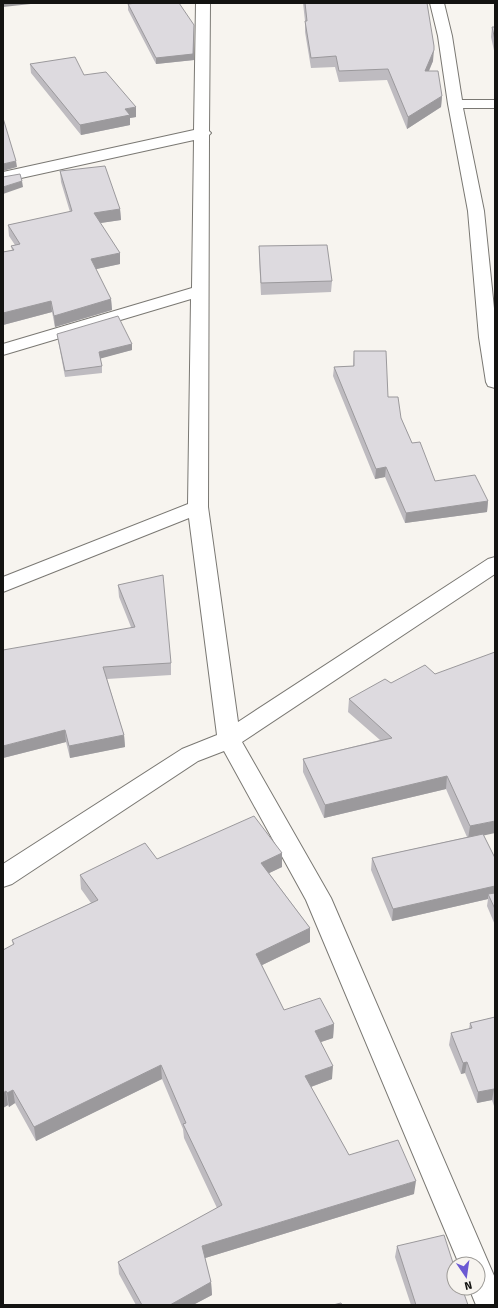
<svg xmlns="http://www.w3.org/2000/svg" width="498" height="1308" font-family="'Fira Sans',sans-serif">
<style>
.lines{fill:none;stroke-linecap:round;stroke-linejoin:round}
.street-casing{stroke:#7a7873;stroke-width:2}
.street{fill:#fff;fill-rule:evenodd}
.wall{fill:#bebbc0}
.shaded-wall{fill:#9b999c}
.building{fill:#dddadf;stroke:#9b999c}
</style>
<rect width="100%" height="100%" fill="#f7f4ef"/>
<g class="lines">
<g class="street-casing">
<path id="street" d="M196,3H210L209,131L211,133L209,135L208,507L238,722L488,559L495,557V574L242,742L331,898L495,1278V1305H476L469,1288H478V1264H459L306,900L224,751L198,761L12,884L3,887V864L182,749L217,735L189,518L3,592V577L188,504L191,299L3,355V344L192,288L194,140L3,182V172L194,130Z
M430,3H444L452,36L462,100H495V108H463L484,211L495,318V388L488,386L486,382L479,337L468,211L448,104L438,36Z"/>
</g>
<use href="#street" class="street"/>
</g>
<path class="wall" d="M303,3H427L433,61L429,71L442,96L441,107L407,129L387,80L339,82L335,67L311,68L305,32V21Z
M128,4L194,60L156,64L128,10Z
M492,27H495V55L491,37Z
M30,64L84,75L136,117L130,118V125L81,135L31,73Z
M60,171L120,209L121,220L100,223L120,253V264L96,269L111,299L112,310L55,327L52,312L3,325V252L12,250L11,246L15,245L9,236L8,225L70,212L61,182Z
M259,246L332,281L331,292L261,295L259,258Z
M57,334L132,344V350L100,358L102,366V373L65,377L58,340Z
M354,351L388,397L401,418L412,443L435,481L488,501L487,512L405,523L385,477L375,479L333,376L334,367L353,366Z
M118,585L171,663V675L107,679L124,735L125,747L70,758L66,742L3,758L131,627L119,597Z
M391,683L484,836L495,858V925L487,906L488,899L392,921L371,870L372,858L467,837L446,789L324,818L303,772V759L380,740L348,712L349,699Z
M282,853V867L269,873L310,928V942L262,965L284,1010L334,1024L333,1038L321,1042L332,1079L311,1087L349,1155L414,1194L205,1258L211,1282L212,1295L193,1305H136L119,1274L118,1262L217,1208L184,1138L183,1129L162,1079L36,1141L15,1103L9,1107L8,1105L3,1108V950L13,945L12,940L91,903L81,889L80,875L157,859Z
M495,1017V1109L492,1100L477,1103L465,1073L461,1074L449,1045L451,1033L469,1029L470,1023Z
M397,1246L468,1305H411L395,1257Z"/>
<path class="shaded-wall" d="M3,3H40L3,7Z
M194,25V60L156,64V58Z
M434,50L433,61L424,82L425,71Z
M442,96L441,107L407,129L408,117Z
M136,107V117L130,118V125L81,135L80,125L125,109Z
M16,161L17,167L3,171V164Z
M22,181L23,187L3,194V187Z
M120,209L121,220L94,224V213Z
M120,253V264L92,270L91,259Z
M111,299L112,310L55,327L54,316Z
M51,301L52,312L3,325V313Z
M132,344V350L99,359V352Z
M386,467L385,477L375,479L376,469Z
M488,501L487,512L405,523L406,513Z
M65,730L66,742L3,758V746Z
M124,735L125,747L70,758L69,746Z
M447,776L446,789L324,818L325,805Z
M495,821V833L468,839L470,826Z
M282,853V867L261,877V863Z
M495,886V898L488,894V899L392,921L393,909Z
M310,928V942L256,968V954Z
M334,1024L333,1038L315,1044V1031Z
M467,1062L465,1073L461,1074L463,1063Z
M161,1065L162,1079L36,1141L34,1127Z
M333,1066L332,1079L305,1089V1076Z
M494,1089L492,1100L477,1103L478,1092Z
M13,1090L15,1103L9,1107L7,1093Z
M6,1091L8,1105L3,1108V1093Z
M416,1181L414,1194L202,1259V1246Z
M211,1282L212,1295L193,1305H170Z"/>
<path class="building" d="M136,3H179L194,25L193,54L156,58L128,4Z
M305,3H427L434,46V50L425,71H438L442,96L408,117L388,69L339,71L336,56L311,58L305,21H307Z
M492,27H495V40Z
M75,57L84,75L106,72L136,107L125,109L130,115L80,125L30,64Z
M3,118L16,161L3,164Z
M105,166L120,209L94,213L120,253L91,259L111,299L54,316L51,301L3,313V252L14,250L11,246L20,244L8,225L72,211L60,171Z
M20,174L22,181L3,187V177Z
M327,245L332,281L261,283L259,246Z
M118,316L132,344L99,352L102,366L65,371L57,334Z
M354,351H386L388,397H398L401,418L412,443L420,442L435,481L475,475L488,501L406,513L386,467L376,469L334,367L354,366Z
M163,575L171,663L103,667L124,735L69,746L65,730L3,746V650L135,627L118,585Z
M495,652V821L470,826L447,776L325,805L303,759L392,738L349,699L385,679L391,683L425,665L435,674Z
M254,816L282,853L261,863L310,928L256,954L284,1010L320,998L334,1024L315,1031L333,1066L305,1076L349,1155L398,1140L416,1181L202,1246L211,1282L170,1305H142L118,1262L222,1205L183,1124L186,1123L161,1065L34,1127L13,1090L7,1093L6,1091L3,1093V950L14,944L12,940L98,900L80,875L145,843L157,859Z
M483,834L495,858V886L393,909L372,858Z
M495,893V909L488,894Z
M495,1017V1091L494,1089L478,1092L467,1062L463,1063L451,1033L472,1028L470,1023Z
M444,1235L454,1266V1288H462L468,1305H416L397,1246Z
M341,1303L342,1305H333Z"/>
<rect width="498" height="1308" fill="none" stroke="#131311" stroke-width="8"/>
<g transform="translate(466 1276) rotate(167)"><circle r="19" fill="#f7f4ef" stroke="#9c9a96"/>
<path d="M0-3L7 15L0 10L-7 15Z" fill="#6b59d3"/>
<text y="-6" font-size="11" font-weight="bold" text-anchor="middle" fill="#131311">N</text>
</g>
</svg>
